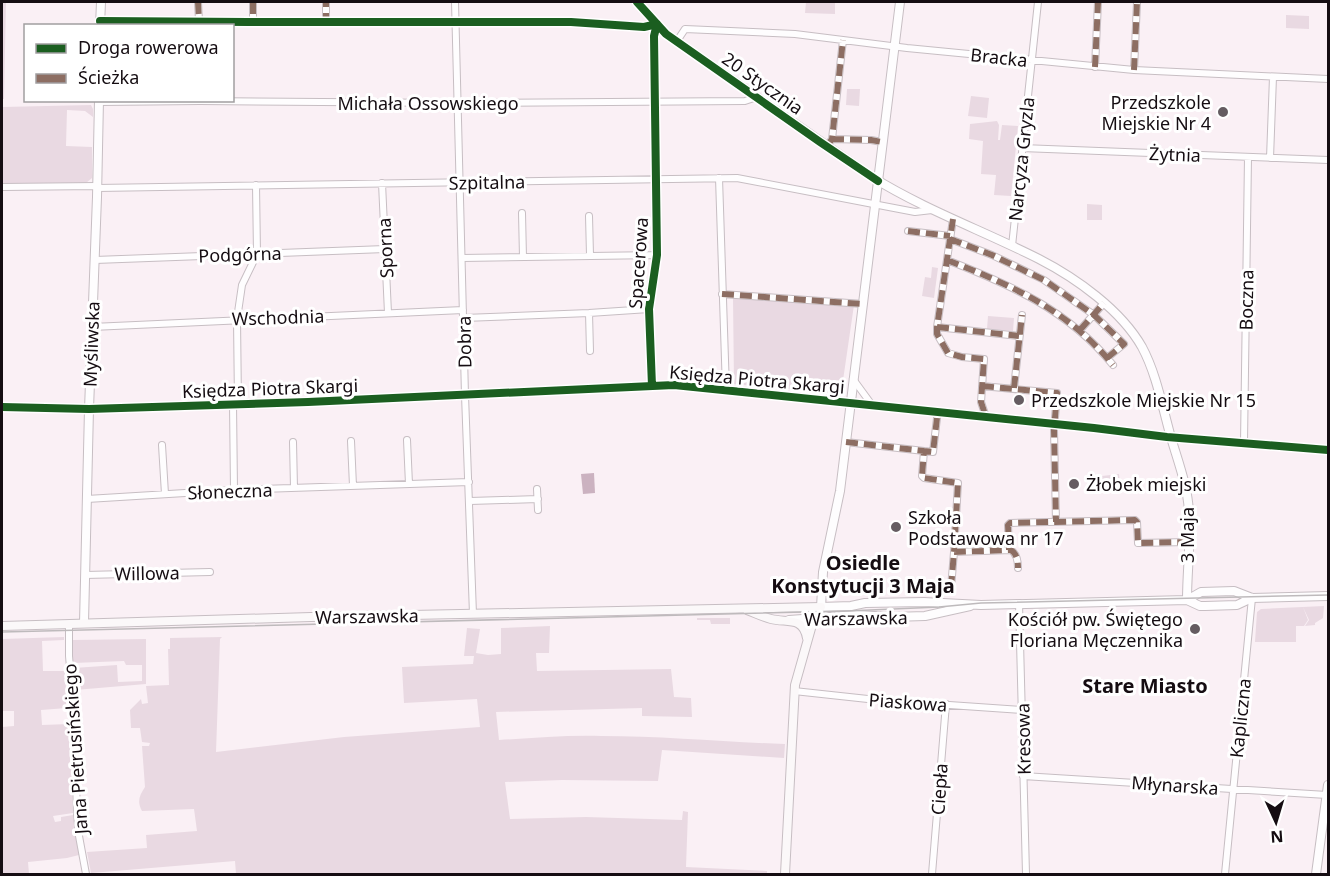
<svg xmlns="http://www.w3.org/2000/svg" width="1330" height="876" font-family="'Noto Sans',sans-serif">
<style>
.green{fill:#e9d9e2}
.water{fill:#cbb2c0}
.lines{fill:none;stroke-linecap:round;stroke-linejoin:round}
.minor-casing{stroke:#c7bec3;stroke-width:8}
.tertiary-casing{stroke:#c7bec3;stroke-width:10}
.secondary-casing{stroke:#c7bec3;stroke-width:10}
.minor{stroke:#fefdfe;stroke-width:6}
.tertiary{stroke:#fefdfe;stroke-width:8}
.secondary{stroke:#fbf8f9;stroke-width:8}
.tram{stroke:#bebabc;stroke-width:1.5}
.quiet{stroke:#8d6e63;stroke-width:6;stroke-dasharray:12 6;stroke-linecap:butt}
.cycleway-casing{stroke:#fff;stroke-width:11}
.cycleway{stroke:#1b5e20;stroke-width:8}
.poi-dot{fill:#655c61;stroke:#fff;stroke-width:2}
.labels{text-anchor:middle;dominant-baseline:central;stroke-width:6;stroke-linejoin:round;paint-order:stroke}
.street-label{font-size:18px;fill:#150d12;stroke:#fff}
.poi-label{font-size:18px;fill:#150d12;stroke:#fff;text-anchor:start}
.neighbourhood-label{font-size:20px;font-weight:bold;fill:#150d12;stroke:#fff}
</style>
<rect width="100%" height="100%" fill="#faf0f5"/>
<path class="green" d="M2,2H6L4,99H2Z
M806,2H835V14L805,13Z
M1286,15L1309,16V29L1286,28Z
M847,89H860L859,106L846,105Z
M971,96L989,98L987,118L968,116Z
M91,105L93,109V117L85,111L67,110L66,146L92,147V178L86,183H2V107Z
M997,121L999,125L998,140H1000L1002,125L1018,126L1011,196L994,195L996,175L981,174L983,141L969,139L970,124Z
M1087,204L1102,205V220H1087Z
M932,267L938,268L934,298L922,296L925,277L931,278Z
M733,298L854,305L841,394L734,384Z
M988,316L1014,318L1013,331L987,329Z
M1119,474L1120,485L1103,486L1102,476Z
M1324,606L1323,618L1315,623V625L1305,626L1309,620L1303,607L1308,620L1304,626H1296V642H1255L1257,612L1261,609Z
M697,618H730V624H711L710,620H697Z
M550,626L549,653H536L537,671L671,669L674,697L691,698L692,717L642,716V708L496,712L499,740C533,738 567,735 601,736C662,736 724,742 785,744L784,758L662,750L658,781L562,780L505,782L510,819L586,817L682,820L683,811L688,812L686,867L767,871V874H236L235,861L91,873L87,852L147,848L146,835L197,831L194,809L142,811C137,802 139,796 145,787L142,746H149L150,743L142,742L140,728H131L130,710L141,699L142,704L148,703L146,686L169,685L168,649H170V638L222,637L220,639L216,752L344,737L480,727L477,699L404,703L402,667L473,664L474,656H464L467,628L480,629L476,653L488,655L501,654V628Z
M64,637V640L42,641L43,671H65L67,708L41,710L42,725L69,724L73,813L53,816L55,822L61,821V817L73,815L79,855L67,858L28,862L29,874H2V727L14,726V711H2V639Z
M146,639V684L75,690L74,668L117,665L118,682L142,681V665H126L124,661L73,663V640Z"/>
<path class="water" d="M594,473L595,493L583,494L581,474Z"/>
<g class="lines">
<g class="minor-casing">
<path id="minor" d="M198,2L199,21
M253,2V22
M326,2V22
M455,2L465,395L473,614
M100,21L248,22H571L644,27L657,24L654,36L657,255L649,309L652,386
M677,41L685,29L795,34L907,48L1134,70L1328,79
M1095,67L1098,2
M1134,70L1137,2
M99,102L200,101L457,103L745,101L757,97
M832,139L871,140L882,142
M827,146L832,139L843,40
M1022,148L1328,160
M1270,158L1273,77
M719,178L726,390
M382,183L388,313
M2,187L97,186
M97,188L737,178L915,212L932,210
M522,213L523,257
M589,216L590,255
M953,219L937,327V334L948,353L962,357L984,359L981,402L986,417
M908,231L950,236
M950,239L992,255L1044,280L1094,315L1124,344L1107,358
M1012,246L1038,2
M462,258L657,255
M95,260L385,249
M947,260C1011,285 1068,310 1113,365
M722,294L863,304
M589,313L590,351
M464,318L589,313L649,309
M92,327L463,310
M937,327L1019,336
M1080,330L1104,303
M853,379L872,405
M982,386L1057,393L1054,430L1056,522
M1014,388L1022,315
M233,404L234,490
M238,404L237,319L242,285L257,254L256,185
M2,407L89,409L308,402L674,385L1094,428L1167,437L1328,450
M937,418L933,452L924,451L922,476L924,478L958,483L954,552
M407,440L409,484
M351,441L353,486
M293,442L294,488
M846,442L924,451
M1244,443L1248,157
M162,445L165,494
M537,489L538,510
M87,499L234,490L469,482
M470,501L538,499
M1009,550L1008,525L1010,523L1135,520L1137,522L1138,543L1188,542
M85,575L210,572
M951,588L954,552L1011,550C1017,554 1018,561 1018,568
M1019,603L1026,874
M69,624V656L74,713L77,814L79,836L86,874
M794,691L877,700L1022,710
M1023,776L1327,795
M932,874L946,704
M1225,874L1252,598"/>
</g>
<g class="tertiary-casing">
<path id="tertiary" d="M637,2L666,34L872,177C925,210 984,231 1039,259C1076,278 1121,310 1142,347C1156,373 1162,405 1170,434C1177,459 1188,486 1189,513C1191,542 1187,571 1187,600
M900,2L840,491L823,572L821,607L851,606L865,603L924,602L981,605L1187,600L1200,606H1205L1237,605L1252,598
M100,26L101,2
M1187,600L1201,592L1234,591L1252,598L1328,596
M789,620L857,615L892,617L925,616L970,606
M84,623L89,409L97,197L99,100
M1316,874L1328,785"/>
</g>
<g class="secondary-casing">
<path id="secondary" d="M747,610C755,613 763,617 771,619C787,623 803,616 807,638
M2,626L311,617L821,607L812,625L795,685L785,874"/>
</g>
<use href="#minor" class="minor"/>
<use href="#tertiary" class="tertiary"/>
<use href="#secondary" class="secondary"/>
<path class="tram" d="M2,632L847,611L939,607L981,603L1328,595"/>
<path class="quiet" d="M198,2L199,21
M253,2V22
M323,22H326V2
M1095,67L1098,2
M1134,70L1137,2
M137,100V101
M832,139L871,140L882,142
M827,146L832,139L843,40
M953,219L937,327V334L948,353L962,357L984,359L981,402L986,417
M908,231L950,236
M950,239L992,255L1044,280L1094,315L1124,344L1107,358
M947,260C1011,285 1068,310 1113,365
M722,294L863,304
M937,327L1019,336
M1080,330L1104,303
M982,386L1057,393L1054,430L1056,522
M1014,388L1022,315
M937,418L933,452L924,451L922,476L924,478L958,483L954,552
M846,442L924,451
M1009,550L1008,525L1010,523L1135,520L1137,522L1138,543L1188,542
M951,588L954,552L1011,550C1017,554 1018,561 1018,568"/>
<g class="cycleway-casing">
<path id="cycleway" d="M637,2L666,34L820,142L878,181
M100,21L248,22H571L644,27L657,24L654,36L657,255L649,309L652,386
M2,407L89,409L308,402L674,385L1094,428L1167,437L1328,450"/>
</g>
<use href="#cycleway" class="cycleway"/>
</g>
<g class="poi-dot">
<circle cx="1223" cy="112" r="6"/>
<circle cx="1019" cy="400" r="6"/>
<circle cx="1074" cy="484" r="6"/>
<circle cx="896" cy="527" r="6"/>
<circle cx="1195" cy="629" r="6"/>
</g>
<g class="labels">
<g class="street-label">
<text transform="translate(999 57) rotate(6)">Bracka</text>
<text transform="translate(763 83) rotate(35)">20 Stycznia</text>
<text x="428" y="103">Michała Ossowskiego</text>
<text transform="translate(1175 154) rotate(2)">Żytnia</text>
<text transform="translate(1021 159) rotate(-84)">Narcyza Gryzla</text>
<text transform="translate(487 182) rotate(-1)">Szpitalna</text>
<text transform="translate(385 248) rotate(-93)">Sporna</text>
<text transform="translate(240 254) rotate(-2)">Podgórna</text>
<text transform="translate(638 263) rotate(-86)">Spacerowa</text>
<text transform="translate(1246 300) rotate(-89)">Boczna</text>
<text transform="translate(278 317) rotate(-2)">Wschodnia</text>
<text transform="translate(464 342) rotate(-91)">Dobra</text>
<text transform="translate(91 344) rotate(-88)">Myśliwska</text>
<text transform="translate(757 379) rotate(5)">Księdza Piotra Skargi</text>
<text transform="translate(270 388) rotate(-2)">Księdza Piotra Skargi</text>
<text transform="translate(230 491) rotate(-2)">Słoneczna</text>
<text transform="translate(1187 535) rotate(-90)">3 Maja</text>
<text transform="translate(147 573) rotate(-1)">Willowa</text>
<text transform="translate(367 616) rotate(-1)">Warszawska</text>
<text transform="translate(856 618) rotate(-1)">Warszawska</text>
<text transform="translate(908 702) rotate(4)">Piaskowa</text>
<text transform="translate(1240 718) rotate(-84)">Kapliczna</text>
<text transform="translate(1023 739) rotate(-91)">Kresowa</text>
<text transform="translate(75 749) rotate(-94)">Jana Pietrusińskiego</text>
<text transform="translate(1175 785) rotate(4)">Młynarska</text>
<text transform="translate(939 789) rotate(-86)">Ciepła</text>
</g>
<g class="poi-label">
<text x="1211" y="102" text-anchor="end">Przedszkole<tspan x="1211" dy="21">Miejskie Nr 4</tspan></text>
<text x="1031" y="400">Przedszkole Miejskie Nr 15</text>
<text x="1086" y="484">Żłobek miejski</text>
<text x="908" y="517">Szkoła<tspan x="908" dy="21">Podstawowa nr 17</tspan></text>
<text x="1183" y="619" text-anchor="end">Kościół pw. Świętego<tspan x="1183" dy="21">Floriana Męczennika</tspan></text>
</g>
<g class="neighbourhood-label">
<text x="863" y="562">Osiedle<tspan x="863" dy="23">Konstytucji 3 Maja</tspan></text>
<text x="1145" y="685">Stare Miasto</text>
</g>
</g>
<rect width="1330" height="876" fill="none" stroke="#150d12" stroke-width="6"/>
<rect x="24" y="24" width="210" height="78" fill="#ffffff" stroke="#a19ea0" stroke-width="1.5"/>
<rect x="36" y="44" width="30" height="9" fill="#1b5e20" stroke="#a19ea0" stroke-width="1.5"/>
<text x="78" y="54" font-size="18" fill="#150d12">Droga rowerowa</text>
<rect x="36" y="74" width="30" height="9" fill="#8d6e63" stroke="#a19ea0" stroke-width="1.5"/>
<text x="78" y="84" font-size="18" fill="#150d12">Ścieżka</text>
<g transform="translate(1276 822) rotate(176)" stroke="#ffffff" stroke-width="4.5" paint-order="stroke">
<path d="M0-4.5L10 22L0 15L-10 22Z" fill="#150d12"/>
<text y="-9" font-size="16" font-weight="bold" text-anchor="middle" fill="#150d12">N</text>
</g>
</svg>
